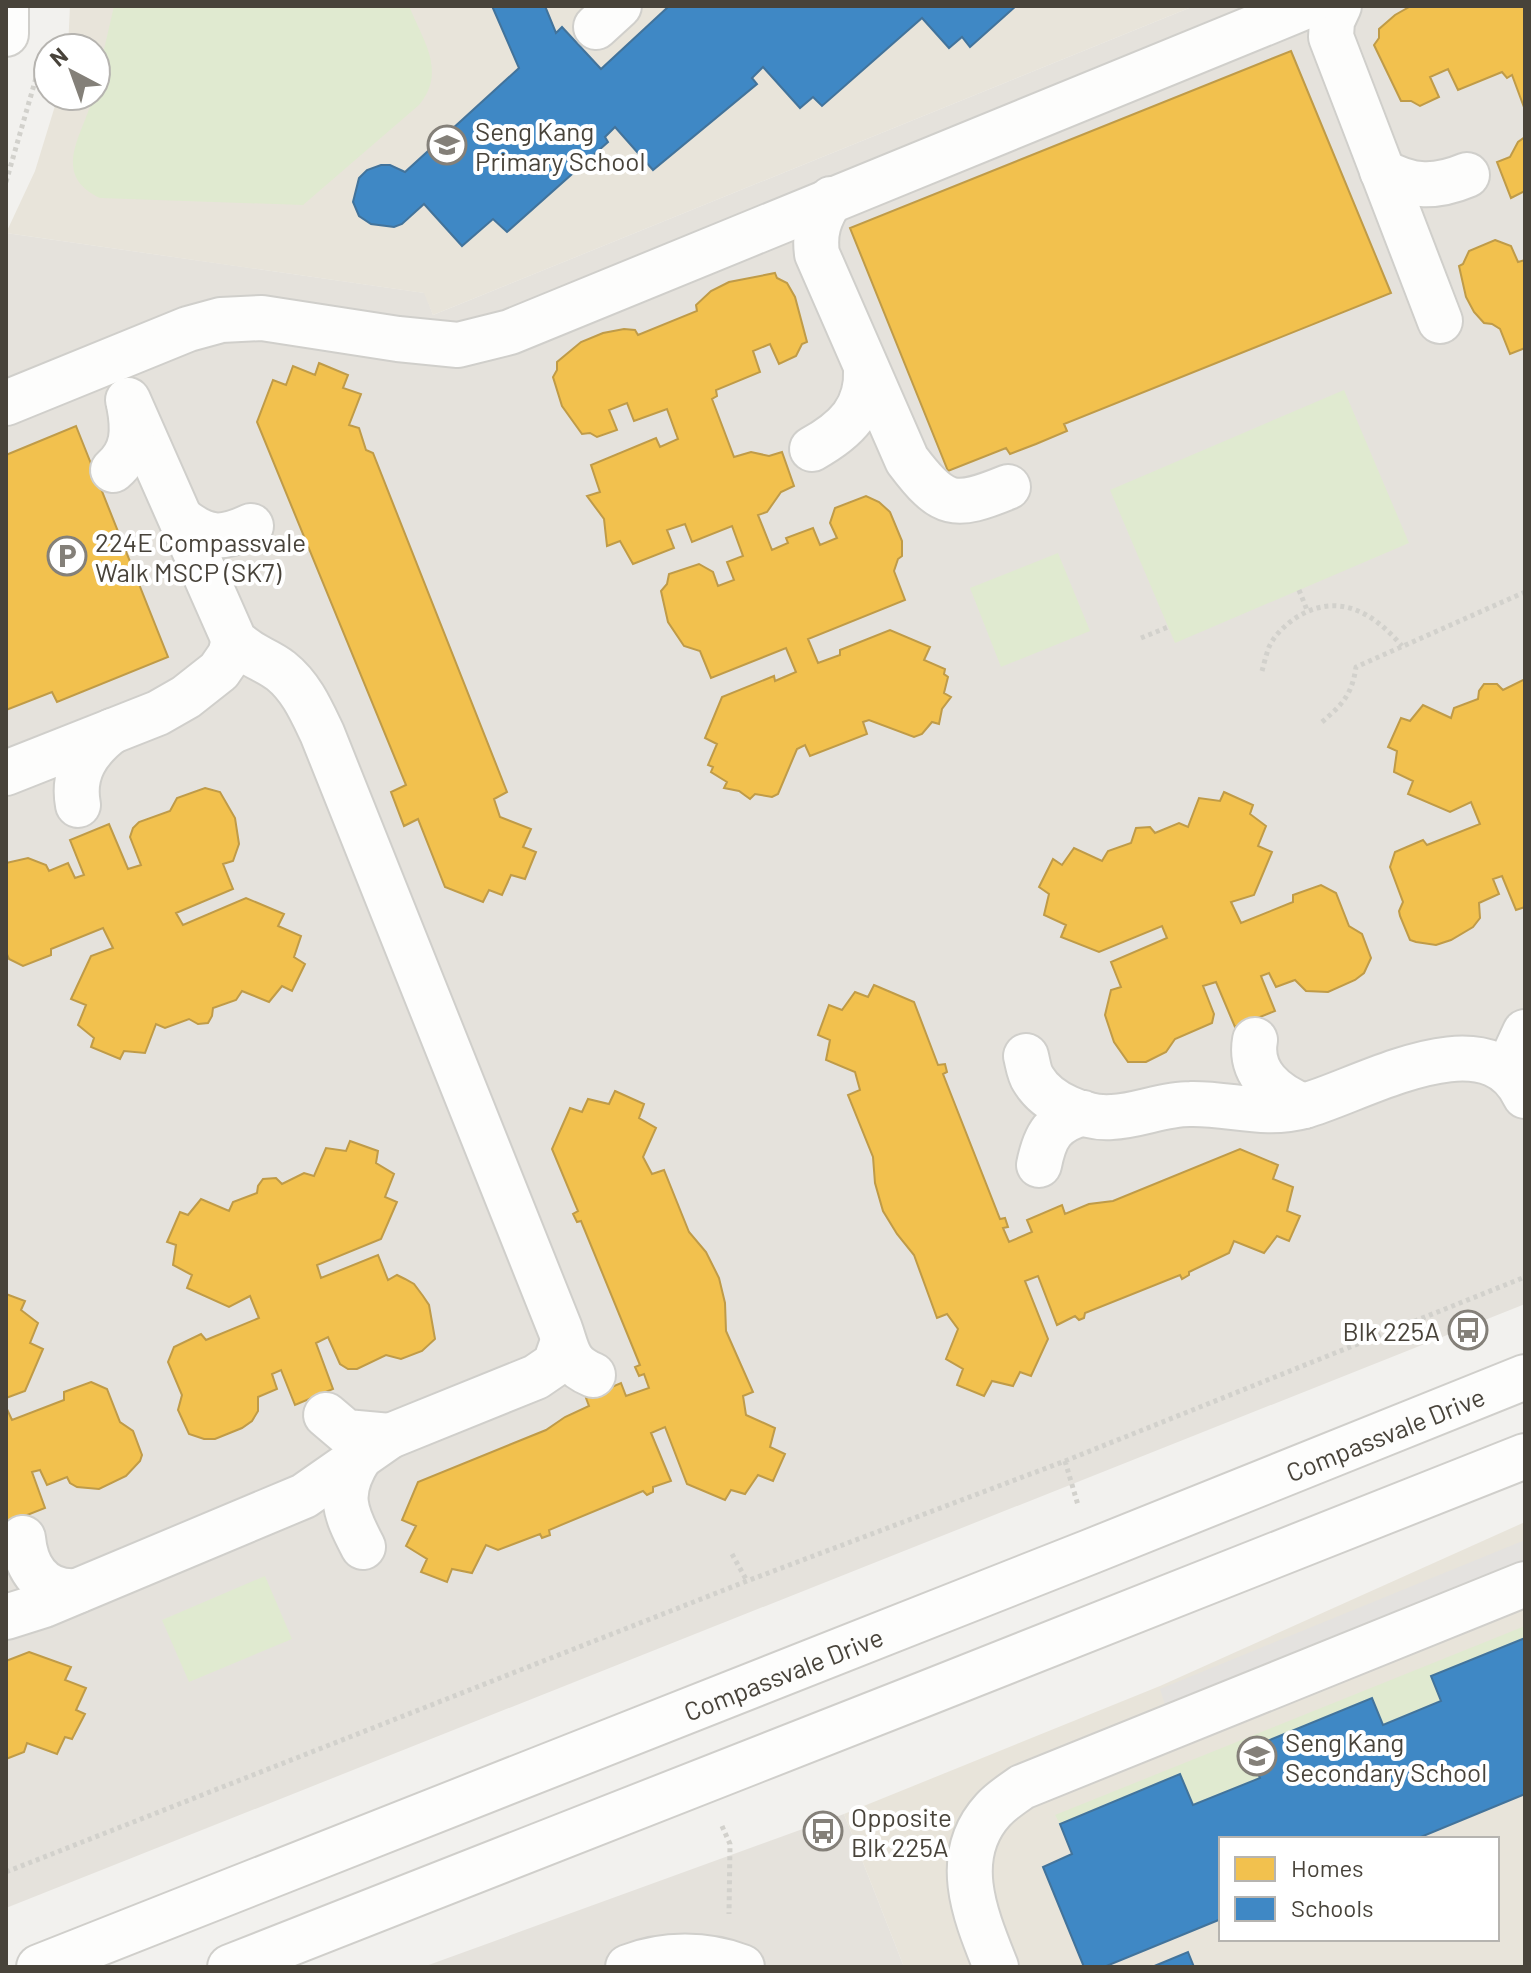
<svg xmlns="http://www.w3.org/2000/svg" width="1531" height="1973" font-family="Barlow,sans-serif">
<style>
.residential{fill:#e5e2dc}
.education{fill:#e8e4da;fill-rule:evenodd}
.green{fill:#e0ead0}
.parking{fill:#e4e2df}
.homes{fill:#f2c14e;stroke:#bf9b48;stroke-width:2}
.schools{fill:#3f88c5;stroke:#42739b;stroke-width:2}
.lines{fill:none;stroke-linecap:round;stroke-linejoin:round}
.minor-casing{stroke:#d0cfcb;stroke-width:48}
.path{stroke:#d2d1cc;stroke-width:5;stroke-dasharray:4 4;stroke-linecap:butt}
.minor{stroke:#fdfdfc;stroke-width:44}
.labels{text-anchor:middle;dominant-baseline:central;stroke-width:8;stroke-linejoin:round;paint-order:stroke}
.poi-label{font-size:26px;fill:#48433a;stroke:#fff;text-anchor:start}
.street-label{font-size:26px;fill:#48433a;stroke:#fff}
</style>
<rect width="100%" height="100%" fill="#f2f1ee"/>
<path class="residential" d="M1194,6H1525V1304L6,1908V233L425,293L433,315Z
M844,1814L904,1967H423Z"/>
<path class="education" d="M70,6H1194L433,315L424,293L6,233L35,171L58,96H96V48H68Z
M1525,1522V1967H904L844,1814L1160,1686ZM1221,1839H1497V1939H1221Z"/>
<path class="green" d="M114,6H409C423,41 447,71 419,105L303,205L100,198C49,174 84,134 93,96H96V84Z
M1344,390L1409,543L1175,643L1110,490Z
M1058,553L1090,631L1001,667L970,588Z
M265,1576L292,1639L189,1682L162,1620Z
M1525,1626V1638L1431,1676L1441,1701L1383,1725L1372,1698L1248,1748L1260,1778L1193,1805L1180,1774L1060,1824L1055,1815Z"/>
<path class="parking" d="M1525,1540V1565L1167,1711L1160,1689Z"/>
<path class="homes" d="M1411,6H1525V110L1512,75L1507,78L1502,72L1458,90L1448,69L1430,77L1439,97L1420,106L1411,101H1401L1374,45L1379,38V29L1395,15Z
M1291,51L1391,293L1064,424L1067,431L1036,444L1010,454L1006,448L948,471L850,228Z
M1525,137V191L1511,198L1497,162L1510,157L1518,142Z
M1495,240L1511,246L1518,262L1525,260V348L1510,354L1500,329L1492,324L1484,323L1474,312L1466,297L1459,266L1463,264L1469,251Z
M775,273L777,278L787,283L795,297L807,342L802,344L796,356L779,364L770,344L753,351L760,372L716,390L717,396L712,399L734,457L751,452L769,456L782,452L794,486L781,492L767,512L758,515L772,550L788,543L786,538L813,528L820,545L837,538L830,523L835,508L866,496L879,502L890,512L902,541V556L898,559L894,571L905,600L808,639L818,663L840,655V650L890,630L930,647L924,660L945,669L944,674L948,677L944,693L951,697L942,709L939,724L932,722L922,734L914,737L869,720L863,722L867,734L810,756L805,745L797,749L778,794L772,797L755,794L750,799L739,791L724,788L727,782L711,772L713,767L708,765L717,744L705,738L722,697L774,676L775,681L796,672L786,648L711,678L700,651L684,646L668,622L661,591L667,584L669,574L699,564L713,572L718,586L734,580L727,562L743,556L732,526L692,542L685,524L667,530L674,548L633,564L620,541L607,546L604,519L587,496L600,492L591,465L656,438L660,447L678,439L667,409L634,421L627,403L609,410L617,430L597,437L590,433L582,434L562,406L553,377L557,370V362L581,342L603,333L624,329L635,330L638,335L697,311L696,305L711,291L729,282Z
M319,363L348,375L343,388L361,394L349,425L359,428L366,450L373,453L507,792L494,799L500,817L531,829L523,847L536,852L525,879L511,875L502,895L489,890L483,902L445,887L418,819L404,826L391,792L406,785L257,422L273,380L286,385L293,366L315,375Z
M76,426L168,657L57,702L52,692L6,710V455Z
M1525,679V907L1516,910L1502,876L1493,879L1499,894L1479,903L1480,918L1473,927L1451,940L1436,945L1416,942L1410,940L1400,916L1399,911L1403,902L1390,867L1395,852L1423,840L1427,845L1480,824L1471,802L1450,812L1408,794L1413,781L1394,772L1397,751L1388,747L1401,718L1410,721L1423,705L1451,718L1454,708L1478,699L1479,691L1484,684H1497L1503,690Z
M205,788L220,792L235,818L239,844L233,861L223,864L233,889L176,913L183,925L246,898L284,914L278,926L301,936L294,957L305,964L292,991L282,986L269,1002L242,991L236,1000L213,1008L212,1016L208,1023L198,1024L189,1019L165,1028L156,1024L145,1053L124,1051L120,1059L91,1047L94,1038L78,1025L86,1005L71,999L91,956L113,948L103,928L51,949V955L23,966L9,959L6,952V863L28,858L46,865L49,871L68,863L75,878L84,875L70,840L109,824L128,869L141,865L130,837L133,828L139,822L170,811L177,798Z
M1224,792L1253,805L1250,814L1266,826L1258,846L1272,852L1254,895L1231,902L1241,923L1293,902V895L1321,885L1336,893L1349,926L1362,934L1371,958L1364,973L1355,980L1328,992L1306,991L1295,980L1276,987L1269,973L1261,976L1275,1011L1235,1027L1216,982L1203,986L1214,1014L1212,1023L1175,1039L1166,1052L1146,1062H1128L1114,1042L1105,1015L1111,990L1121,987L1111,962L1167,938L1162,926L1099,952L1061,937L1066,925L1044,915L1049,894L1039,887L1053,859L1062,865L1074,848L1102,861L1108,851L1131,843L1136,828L1150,827L1155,833L1179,823L1188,827L1199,798L1220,801Z
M874,985L914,1002L938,1065L945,1064L947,1072L943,1074L1000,1219L1005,1218L1008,1227L1003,1228L1009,1242L1032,1232L1027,1220L1062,1205L1065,1214L1089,1204L1113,1201L1240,1149L1278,1165L1273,1179L1293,1187L1287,1211L1300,1216L1289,1241L1277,1236L1264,1253L1234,1241L1229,1253L1189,1272V1275L1182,1279L1180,1275L1085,1313L1084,1318L1079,1320L1075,1316L1057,1325L1038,1276L1025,1281L1048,1339L1031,1376L1020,1372L1013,1386L992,1381L984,1396L957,1385L963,1369L946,1359L958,1329L947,1314L937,1318L914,1255L897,1234L883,1211L875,1183L873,1157L848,1095L860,1090L855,1072L826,1060L830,1040L818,1035L829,1005L842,1010L855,992L868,997Z
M615,1091L644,1104L639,1118L656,1128L643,1157L652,1174L664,1170L689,1232L706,1252L719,1278L725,1303L726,1331L753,1392L743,1396L746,1415L775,1428L770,1447L785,1454L773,1481L758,1475L745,1494L731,1490L725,1500L687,1484L665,1427L651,1433L671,1481L653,1487V1492L647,1495L643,1491L549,1530L550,1535L542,1538L540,1534L498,1550L486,1545L472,1573L452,1569L447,1582L421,1572L427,1559L406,1546L416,1526L402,1520L418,1482L546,1430L565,1417L589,1406L586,1398L621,1383L626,1396L649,1388L644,1374L639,1376L635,1367L640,1365L581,1221L577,1222L573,1214L578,1211L552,1149L570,1108L582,1112L588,1099L609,1104Z
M350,1141L378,1151L376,1163L394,1174L385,1197L397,1202L381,1239L317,1265L321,1278L378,1255L388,1280L397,1275L405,1279L414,1284L423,1296L429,1305L435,1339L422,1351L401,1359L386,1355L357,1369H348L340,1364L328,1337L316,1343L333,1389L295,1405L281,1370L272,1374L277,1389L258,1397V1411L252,1421L242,1428L215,1439H204L189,1434L178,1410L182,1395L168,1362L174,1347L201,1334L206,1340L259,1318L250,1296L229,1307L187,1288L192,1275L173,1265L176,1245L167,1242L180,1212L188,1215L201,1199L229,1211L233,1202L257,1193L258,1186L263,1179L276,1178L282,1184L304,1173L314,1176L326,1148L346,1151Z
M6,1294L25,1301L21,1310L38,1323L30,1343L43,1349L25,1391L6,1398Z
M91,1382L107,1389L120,1422L133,1431L142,1455L140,1461L126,1476L99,1489L77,1487L70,1483L67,1477L47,1485L40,1470L32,1472L45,1508L7,1523L6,1407L12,1420L64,1400V1392Z
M29,1652L71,1667L65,1680L86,1688L76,1710L85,1714L72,1739L65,1737L57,1754L27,1743L24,1752L6,1759V1661Z"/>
<path class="schools" d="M492,6H545L556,33L562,27L601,69L669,6H1016L970,47L962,37L949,48L922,18L822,106L813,97L800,108L763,67L752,78L757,84L653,170L615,127L605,137L608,142L507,232L493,219L462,246L424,204L402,224L394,227L371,224L359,216L353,202L359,178L367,170L381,165H390L405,172L519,68Z
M1525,1638V1794L1416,1839H1221V1919L1104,1967H1084L1043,1867L1072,1854L1060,1824L1180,1774L1193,1805L1260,1778L1248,1749L1372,1698L1383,1725L1441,1701L1431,1676Z
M1188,1952L1194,1967H1152Z"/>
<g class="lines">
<g class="minor-casing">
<g id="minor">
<path d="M1339,6L1332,21L1331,37L1440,321"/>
<path d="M596,27L619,6"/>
<path d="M6,34V6"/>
<path d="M1382,171C1411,188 1436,188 1467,175"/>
<path d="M831,199C819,218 814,232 817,254L907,460C943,508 954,509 1008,487"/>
<path d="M128,400L234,640C252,658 264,658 281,671C301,687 311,710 322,733L560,1329C568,1351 567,1364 593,1375"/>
<path d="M6,403L188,329L221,320L262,318L398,339L458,345L510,332L1307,6"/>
<path d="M812,449C846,430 868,409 866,369"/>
<path d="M113,470C134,452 134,430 129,404"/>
<path d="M181,519C207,539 221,540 251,526"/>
<path d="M6,773L158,713L186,697L219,671L230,655L234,640"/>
<path d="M78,805C72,773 87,750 112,731"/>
<path d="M1255,1040C1249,1073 1275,1095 1304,1106"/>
<path d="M1026,1056C1028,1064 1029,1073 1033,1079C1047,1103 1084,1119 1112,1117C1138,1116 1163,1104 1190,1104C1230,1103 1264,1117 1304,1106C1362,1090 1487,1014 1525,1096"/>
<path d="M1511,1075L1512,1060L1525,1032"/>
<path d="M1039,1165C1045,1135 1053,1122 1083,1113"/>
<path d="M326,1415L346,1432L390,1436"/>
<path d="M360,1457C337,1493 344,1511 363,1547"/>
<path d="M23,1538C26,1569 43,1594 77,1591"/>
<path d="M6,1617L44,1605L304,1496L390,1436L536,1377L555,1364L562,1344"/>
<path id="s1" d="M39,1967L1092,1551L1525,1377"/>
<path d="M230,1967C662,1796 1094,1629 1525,1456"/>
<path d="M628,1967C664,1953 706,1953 742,1967"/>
<path d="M996,1967C976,1917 950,1857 993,1810C1001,1801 1012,1794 1022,1787L1525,1584"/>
</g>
</g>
<path class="path" d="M6,182L38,71
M1299,590L1307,610
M1141,638L1168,627
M1262,671C1264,664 1266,655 1269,647C1274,636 1284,626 1294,619C1336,591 1372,611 1402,646
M1322,722C1343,704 1352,694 1356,667L1525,592
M1065,1461L1078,1505
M732,1554L747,1581
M722,1826L730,1844L729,1914
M6,1872L747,1581L1065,1461L1525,1277"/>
<use href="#minor" class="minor"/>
</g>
<defs>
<g id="school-ring" transform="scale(2)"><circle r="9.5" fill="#fff" stroke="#848079" stroke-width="1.5"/><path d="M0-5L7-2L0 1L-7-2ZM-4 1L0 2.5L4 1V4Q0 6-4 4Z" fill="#848079"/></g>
<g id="parking-ring" transform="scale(2)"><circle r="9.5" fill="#fff" stroke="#848079" stroke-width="1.5"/><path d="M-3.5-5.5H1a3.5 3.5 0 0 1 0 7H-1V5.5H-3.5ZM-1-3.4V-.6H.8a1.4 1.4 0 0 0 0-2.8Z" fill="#848079"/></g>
<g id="bus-ring" transform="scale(2)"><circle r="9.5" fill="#fff" stroke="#848079" stroke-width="1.5"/><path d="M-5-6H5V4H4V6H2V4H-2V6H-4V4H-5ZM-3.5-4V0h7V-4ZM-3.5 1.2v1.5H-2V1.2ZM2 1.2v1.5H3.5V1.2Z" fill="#848079"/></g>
</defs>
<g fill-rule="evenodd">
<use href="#school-ring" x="447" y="145"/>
<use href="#parking-ring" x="67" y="556"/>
<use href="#bus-ring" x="1468" y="1330"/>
<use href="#school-ring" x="1257" y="1756"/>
<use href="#bus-ring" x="823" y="1831"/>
</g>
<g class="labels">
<g class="poi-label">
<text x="475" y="130">Seng Kang<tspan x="475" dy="30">Primary School</tspan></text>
<text x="95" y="541">224E Compassvale<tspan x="95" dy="30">Walk MSCP (SK7)</tspan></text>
<text x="1440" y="1330" text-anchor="end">Blk 225A</text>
<text x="1285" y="1741">Seng Kang<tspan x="1285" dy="30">Secondary School</tspan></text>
<text x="851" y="1816">Opposite<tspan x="851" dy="30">Blk 225A</tspan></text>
</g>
<g class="street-label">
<text stroke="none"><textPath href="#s1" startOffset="1448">Compassvale Drive</textPath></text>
<text stroke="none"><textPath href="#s1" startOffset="800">Compassvale Drive</textPath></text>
</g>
</g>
<rect width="1531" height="1973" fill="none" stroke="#48433a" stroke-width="16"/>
<rect x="1219" y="1837" width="280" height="104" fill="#ffffff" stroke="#b6b4b0" stroke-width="2"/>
<rect x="1235" y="1857" width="40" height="24" fill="#f2c14e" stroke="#b6b4b0" stroke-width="2"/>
<text x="1291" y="1877" font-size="24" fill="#48433a">Homes</text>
<rect x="1235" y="1897" width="40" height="24" fill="#3f88c5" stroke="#b6b4b0" stroke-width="2"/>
<text x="1291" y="1917" font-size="24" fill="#48433a">Schools</text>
<g transform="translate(72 72) rotate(319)"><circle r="38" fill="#ffffff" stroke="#b6b4b0" stroke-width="2"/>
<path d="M0-6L14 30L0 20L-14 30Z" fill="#848079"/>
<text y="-12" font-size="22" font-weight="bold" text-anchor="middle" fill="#48433a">N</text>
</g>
</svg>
